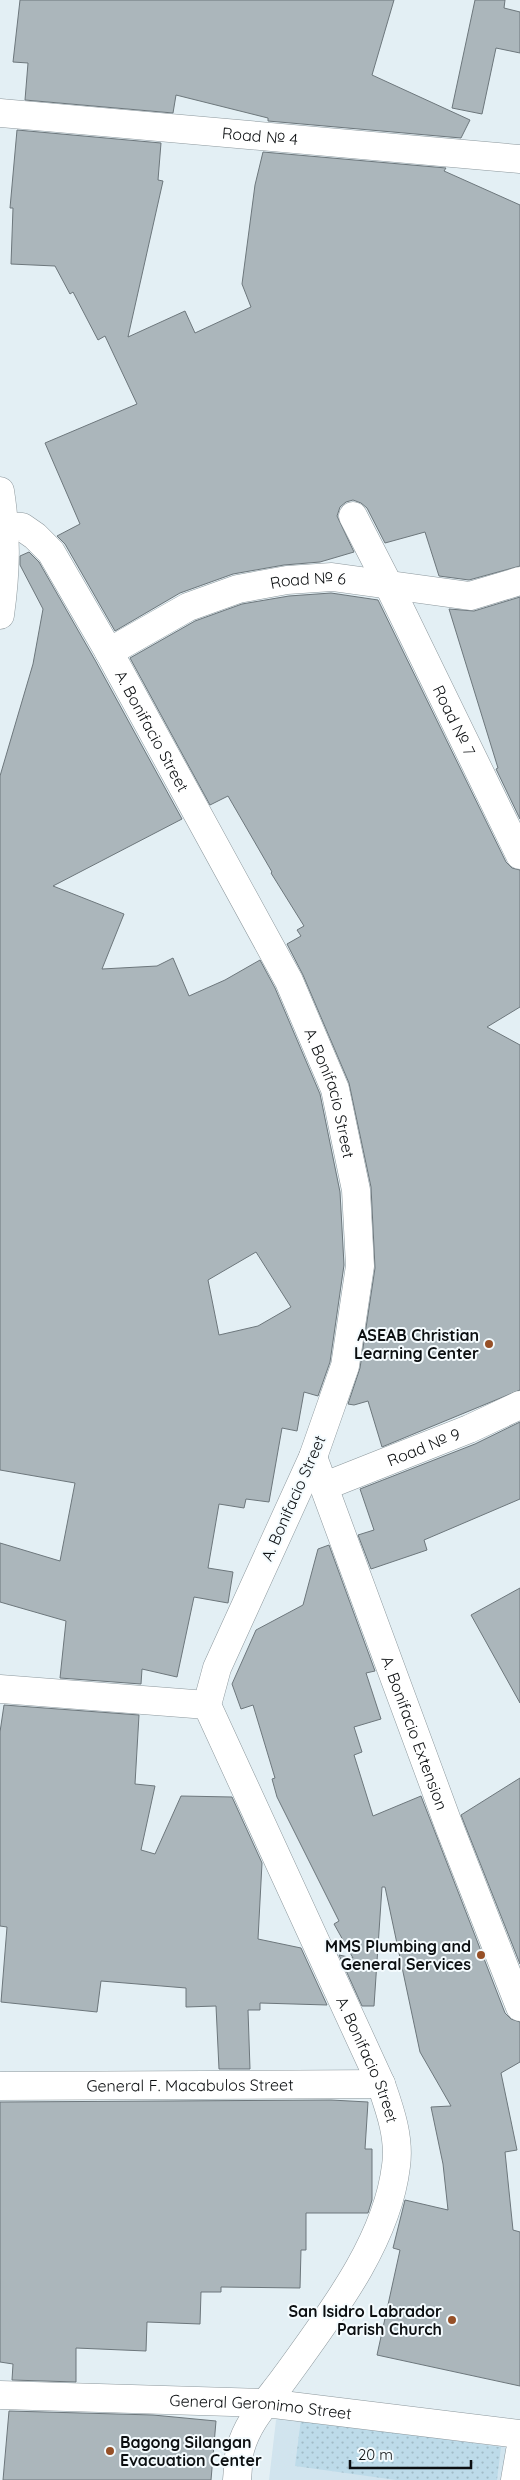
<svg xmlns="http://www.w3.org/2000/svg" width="520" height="2480" font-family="Quicksand,sans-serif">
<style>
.built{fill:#d1e4ee}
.grass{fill:url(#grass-dots)}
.building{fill:#abb6bb;stroke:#6d777c;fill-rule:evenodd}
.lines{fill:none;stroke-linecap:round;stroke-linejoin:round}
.minor-casing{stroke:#8d989d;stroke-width:29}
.minor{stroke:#fff;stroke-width:28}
.poi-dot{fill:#965027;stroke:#f4fbfe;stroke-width:2}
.labels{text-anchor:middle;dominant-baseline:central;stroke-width:4;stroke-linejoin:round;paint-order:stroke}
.street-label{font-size:16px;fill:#0c0f11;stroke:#f4fbfe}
.poi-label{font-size:16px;font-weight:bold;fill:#0c0f11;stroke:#f4fbfe;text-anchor:end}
</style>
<defs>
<pattern id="grass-dots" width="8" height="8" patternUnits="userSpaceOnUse" patternTransform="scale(1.25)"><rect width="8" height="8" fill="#bddbe9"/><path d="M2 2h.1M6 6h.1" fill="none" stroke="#a1bbc7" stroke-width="1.8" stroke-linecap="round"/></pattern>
</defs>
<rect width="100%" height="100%" fill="#e3eff4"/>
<path class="built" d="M278,2403L514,2448L507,2480H269Z"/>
<path class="grass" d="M301,2419L501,2447L497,2480H396L295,2466Z"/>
<path class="building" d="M20,0H394L372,75L470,120L461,138L268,121V118L176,95L173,113L25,100L28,63L13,62Z
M475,0H505L504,8L520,12V53L496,48L482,114L452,108Z
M17,130L161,143L158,180L163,181L128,337L185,311L195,333L251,307L242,284L255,185L263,152L446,168L444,171L520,205V566L469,580L439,576L425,532L385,543L367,508L361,503L353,500L346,502L340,507L337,516L354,552L320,562L284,565L233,574L180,593L115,631L65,544L57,536L80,524L45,443L137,404L105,336L98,340L73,292L70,294L55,266L11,264L13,208H10Z
M29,552L39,562L95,660L182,819L53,886L124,914L102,969L157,966L173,958L189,996L225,980L260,960L275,988L320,1094L340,1192L344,1265L330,1362L318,1396L304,1392L297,1431L282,1428L269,1502L246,1499L244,1508L219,1504L208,1568L233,1572L228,1603L194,1597L177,1677L142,1669L141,1684L60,1678L66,1621L0,1602V1543L60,1561L75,1483L0,1470V776L33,664L43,609L20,565V556ZM256,1252L291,1307L258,1326L219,1335L208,1280Z
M331,593L378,600L506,862L512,868L520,870V1007L487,1027L520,1045V1390L382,1447L368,1401L354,1405L348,1404L360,1368L375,1268L371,1187L349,1083L303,975L287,944L301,936L297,930L304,926L271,873L272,872L228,796L210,805L130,658L195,621L242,604L289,596Z
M520,597V819L496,769L498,768L449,609L474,611Z
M520,1422V1499L424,1540L427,1550L371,1569L358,1535L374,1530L360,1489L475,1444Z
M329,1545L375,1671L366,1673L381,1719L354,1727L362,1752L354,1755L373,1816L421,1796L505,2013L511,2019L520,2022V2062L501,2073L517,2150L505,2152L513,2230L520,2232V2386L377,2355L400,2250L393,2248L405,2200L448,2210L443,2164L431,2107L451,2106L420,2052L385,1887H382L374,2006H362L339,1955L353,1958L334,1924L339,1921L277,1797L272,1779L275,1778L253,1705L241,1709L232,1684L256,1630L303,1605L318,1549Z
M520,1588V1703L471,1615Z
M4,1705L139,1715L135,1784L155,1786L141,1850L155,1854L181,1796L232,1797L262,1863L258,1939L301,1948L327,2005L260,2003V2010H248L250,2069H219L216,2006L186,2007V1988L101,1981L97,2012L1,2002L7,1927L0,1926V1732Z
M520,1778V1964L461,1815Z
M331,2100L368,2102L365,2149H372V2200L368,2213H306V2250H301L300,2288L221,2287V2292H201L200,2324L147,2322L146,2351L76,2348V2382L12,2380L13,2364L0,2362V2102Z
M9,2411L153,2415L216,2421L211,2480H3Z"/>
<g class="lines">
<g class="minor-casing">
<g id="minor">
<path id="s1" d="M0,113L520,159"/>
<path d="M0,491C7,535 6,572 0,615"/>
<path id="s2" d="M353,516L388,584L520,855"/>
<path id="s3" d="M6,526L22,527L35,536L51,552L109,652L289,981L335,1089L356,1190L360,1266L345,1366L313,1457L217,1668L207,1705L381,2084C390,2110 400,2138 396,2166C387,2242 330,2315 286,2376C269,2400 248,2420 240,2450C238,2459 238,2470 237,2480"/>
<path id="s4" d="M109,652L188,607L238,589L287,580L332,577L470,596L520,581"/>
<path id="s5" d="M313,1457L449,1826L520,2007"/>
<path id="s6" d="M325,1486L469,1429L520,1405"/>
<path d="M0,1689L207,1705"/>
<path id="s7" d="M0,2086L381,2084"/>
<path id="s8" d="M0,2395L266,2403L520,2434"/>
<path d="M515,2480L520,2451"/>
</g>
</g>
<use href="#minor" class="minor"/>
</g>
<g class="poi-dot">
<circle cx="489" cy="1344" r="5"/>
<circle cx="481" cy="1955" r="5"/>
<circle cx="452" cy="2320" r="5"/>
<circle cx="110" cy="2451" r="5"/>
</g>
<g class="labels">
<g class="street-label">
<text stroke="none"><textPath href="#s1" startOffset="261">Road № 4</textPath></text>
<text stroke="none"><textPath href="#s4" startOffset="215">Road № 6</textPath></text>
<text stroke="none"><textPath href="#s2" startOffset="228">Road № 7</textPath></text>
<text stroke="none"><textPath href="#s3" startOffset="260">A. Bonifacio Street</textPath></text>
<text stroke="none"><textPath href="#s3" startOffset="665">A. Bonifacio Street</textPath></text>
<text stroke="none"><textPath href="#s6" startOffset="106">Road № 9</textPath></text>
<text transform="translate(293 1498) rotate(-66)">A. Bonifacio Street</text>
<text stroke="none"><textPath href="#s5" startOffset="294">A. Bonifacio Extension</textPath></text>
<text stroke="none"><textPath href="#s3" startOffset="1699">A. Bonifacio Street</textPath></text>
<text stroke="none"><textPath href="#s7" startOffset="190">General F. Macabulos Street</textPath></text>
<text stroke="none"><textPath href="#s8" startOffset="261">General Geronimo Street</textPath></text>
</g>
<g class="poi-label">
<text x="479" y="1335">ASEAB Christian<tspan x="479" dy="18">Learning Center</tspan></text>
<text x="471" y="1946">MMS Plumbing and<tspan x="471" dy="18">General Services</tspan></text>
<text x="442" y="2311">San Isidro Labrador<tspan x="442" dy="18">Parish Church</tspan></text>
<text x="120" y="2442" text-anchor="start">Bagong Silangan<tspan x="120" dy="18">Evacuation Center</tspan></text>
</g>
</g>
<path d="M350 2460v8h121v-8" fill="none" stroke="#0c0f11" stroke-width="2.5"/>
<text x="358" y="2460" font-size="15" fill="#0c0f11" stroke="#f4fbfe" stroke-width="4" paint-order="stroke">20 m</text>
</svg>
